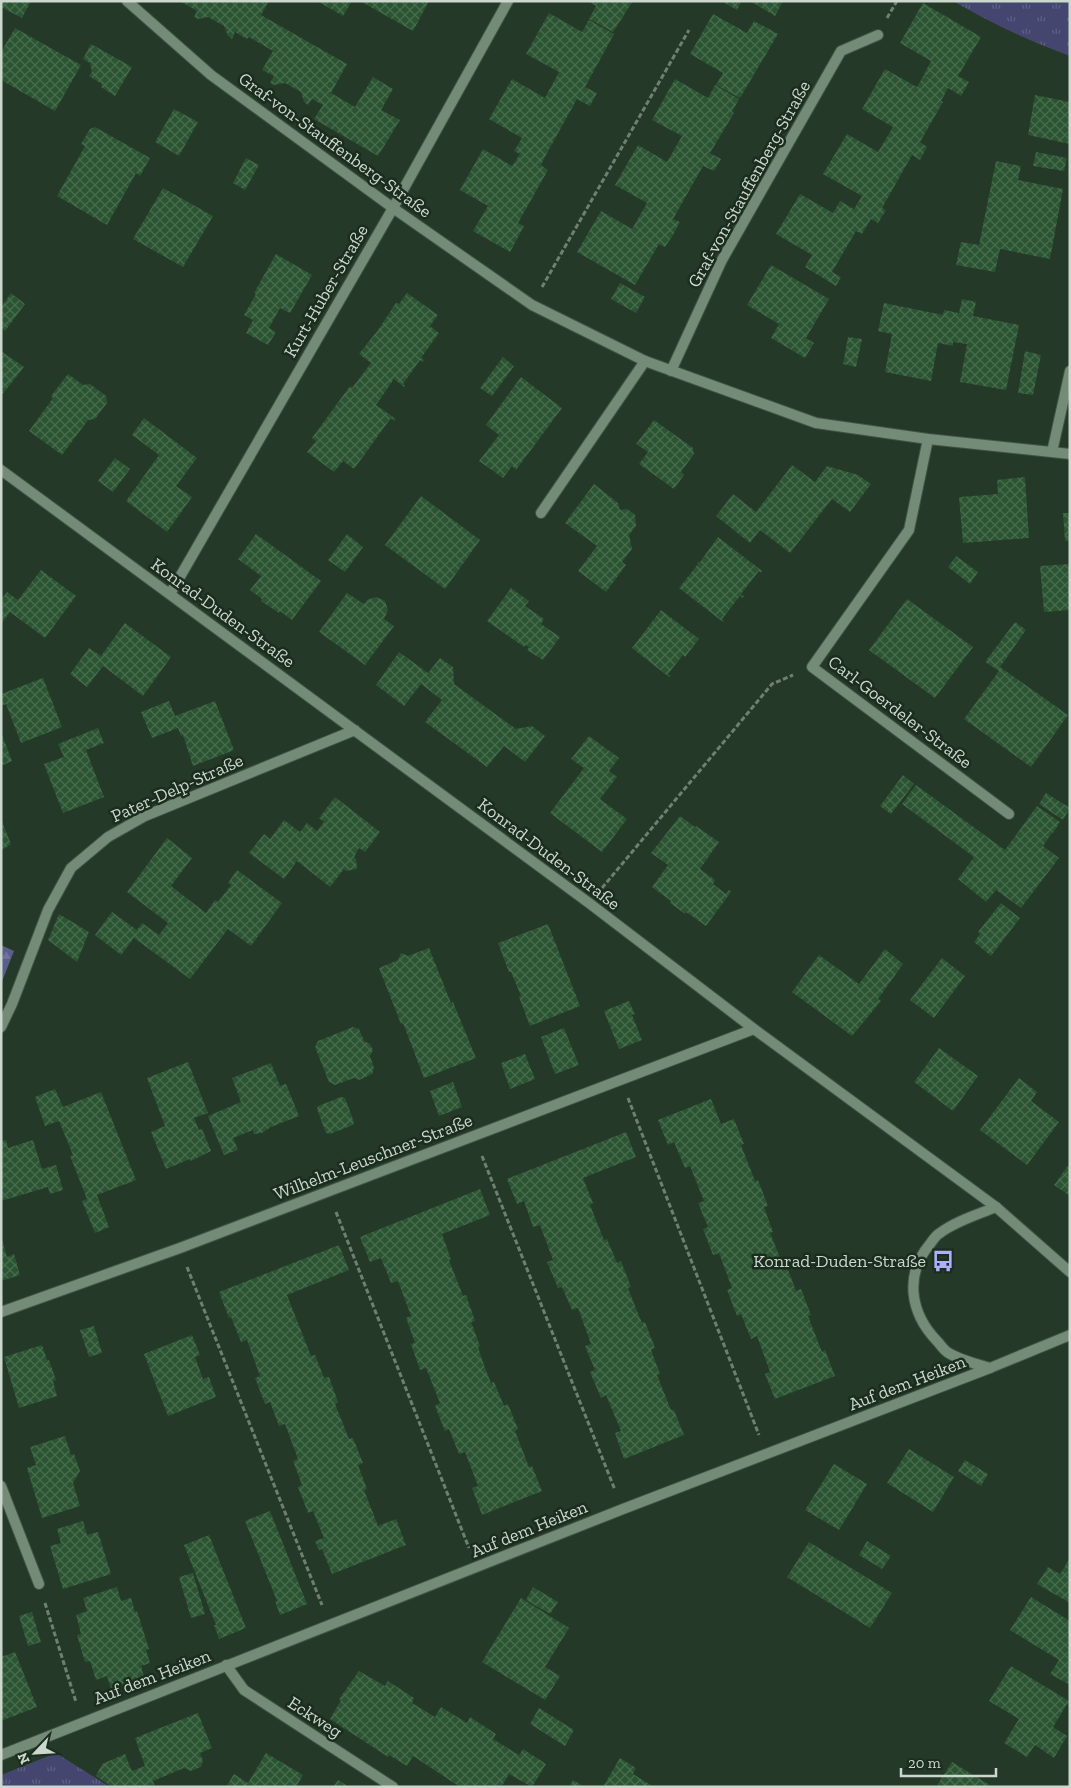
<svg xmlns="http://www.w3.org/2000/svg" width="1071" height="1788" font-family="'Zilla Slab',serif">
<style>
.grass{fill:url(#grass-tufts)}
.forest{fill:url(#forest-firs)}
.building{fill:url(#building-cross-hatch)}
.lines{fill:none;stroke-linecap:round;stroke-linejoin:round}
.lane-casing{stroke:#425445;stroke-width:12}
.street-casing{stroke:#425445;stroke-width:12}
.path{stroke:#6f8071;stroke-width:3;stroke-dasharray:5 2.5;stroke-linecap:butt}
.lane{stroke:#748b77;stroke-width:10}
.street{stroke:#748b77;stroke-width:10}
.labels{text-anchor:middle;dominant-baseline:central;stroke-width:5;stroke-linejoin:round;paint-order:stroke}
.street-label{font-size:18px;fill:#ccd8cd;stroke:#1b2e1e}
.poi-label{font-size:18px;fill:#ccd8cd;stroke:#1b2e1e;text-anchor:end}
</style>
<defs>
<pattern id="grass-tufts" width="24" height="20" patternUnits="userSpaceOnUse" patternTransform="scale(1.25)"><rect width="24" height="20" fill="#454670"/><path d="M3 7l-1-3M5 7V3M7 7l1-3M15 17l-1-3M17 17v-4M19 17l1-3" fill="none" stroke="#5f6083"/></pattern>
<pattern id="forest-firs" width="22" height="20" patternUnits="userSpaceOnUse" patternTransform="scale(1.25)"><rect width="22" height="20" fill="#5b5d8c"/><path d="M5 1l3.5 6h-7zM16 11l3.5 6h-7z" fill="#71749b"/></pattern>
<pattern id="building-cross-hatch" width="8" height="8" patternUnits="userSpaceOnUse" patternTransform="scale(1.25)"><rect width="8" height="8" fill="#2a5432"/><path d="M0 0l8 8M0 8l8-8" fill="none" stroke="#486c4e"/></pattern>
</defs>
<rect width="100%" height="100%" fill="#243927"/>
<path class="grass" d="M953,1H1070V56C1029,41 991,23 953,1Z
M56,1753L110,1787H1V1775Z"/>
<path class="forest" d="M1,945L14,951L1,984Z"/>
<path class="building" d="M2,1H31L22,18L1,7Z
M180,1H269L261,15L347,64L331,93L355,107L373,77L393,89L381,110L400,120L378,156L314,119L323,105L312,99L308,105L304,102L301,92L285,83L274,85L270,83L274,76L262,70L273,51L249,37L247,39L235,32L232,39L228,36L224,26L208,17L198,19L194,17L197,11Z
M317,1H352L343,16Z
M360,1H429L413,31Z
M588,1H633L613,32L589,19L596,6Z
M721,1H742L737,10Z
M750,1H783L775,16Z
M923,3L981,37L958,76L969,82L961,96L948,88L941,101L943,102L920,142L927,147L920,160L912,155L882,208L886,210L878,223L871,219L862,234L856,231L832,272L841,277L836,286L805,267L812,255L776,234L800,194L833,213L840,201L854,209L862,196L823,174L847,134L878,152L893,127L862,109L885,69L917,87L924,75L938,83L924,74L931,61L900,43Z
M549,13L582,32L589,20L614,34L585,87L597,93L590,106L577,99L547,153L541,165L548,170L518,223L524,226L510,252L473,231L488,206L460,190L483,149L512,166L520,154L514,151L522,138L489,119L512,79L545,98L559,72L526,54Z
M713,14L747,33L754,21L778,34L740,98L716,85L723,73L690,54Z
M15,28L81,65L55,111L1,80V52Z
M91,44L132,67L115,96L101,87L102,84L89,76L92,72L90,63L83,59Z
M675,79L708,98L715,85L739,99L732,112L734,113L710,153L721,159L714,171L703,166L673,219L680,222L673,235L665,247L659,244L635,285L577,252L601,211L632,229L647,203L615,185L638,145L667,162L682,136L652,120Z
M1035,95L1070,102V144L1028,135Z
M174,109L198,122L179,156L155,142Z
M95,127L150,158L140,176L136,173L107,225L57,196L85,146L81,144L90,129Z
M1036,152L1067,158L1064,171L1033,166Z
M246,158L259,165L245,190L233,183Z
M996,161L1021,166L1018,180L1063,189L1050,259L1000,249L995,272L956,265L961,242L979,245Z
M163,188L213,216L183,267L133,239Z
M276,254L312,275L290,313L280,308L269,328L276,332L268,345L246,333L253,320L244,315L256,294L254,293Z
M771,265L829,299L806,338L814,343L805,358L771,338L779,324L747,305Z
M620,283L645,297L636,313L611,299Z
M11,293L25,304L5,331L1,328V307Z
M407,293L438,315L430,326L439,333L421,358L424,360L423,362L420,360L403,384L405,386L404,387L394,379L376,405L396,419L394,421L391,418L354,469L343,461L334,472L307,452L316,441L312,438L350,386L352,388L371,363L359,354L378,330L396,303L399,304Z
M962,299L976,302L973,316L1019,325L1006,390L960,382L967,344L953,342V346L938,343L931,381L885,372L892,334L878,331L884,303L943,315L944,310L959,313Z
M848,337L862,339L856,367L843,364Z
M1,351L24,367L1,396Z
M1025,351L1041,355L1033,395L1018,393Z
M503,357L514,366L492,396L480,388Z
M68,374L83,385L90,384L106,396L107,403L95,419L88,420L62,455L29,431L53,398L51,396Z
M521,377L562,408L516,470L512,466L503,478L479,461L499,435L486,425Z
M144,418L197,458L176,486L192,497L167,532L126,501L159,455L132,435Z
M654,420L693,448L694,454L681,472L684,475L674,489L639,464L648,452L636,444Z
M115,458L130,469L113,492L98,481Z
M792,465L815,482L827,466L858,475L871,484L850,512L832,499L790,553L760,530L750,543L716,516L733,494L756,512Z
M1025,477L1029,538L963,543L959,497L998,494L997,480Z
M594,484L618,503L620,510L627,509L635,515L636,526L629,535L632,549L622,562L626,565L606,592L578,571L597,546L565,523Z
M421,496L480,540L445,589L385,545Z
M1063,513H1070V541H1065Z
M256,534L321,581L292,620L280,611L279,613L261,601L262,599L250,590L261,576L238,559Z
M347,534L363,547L345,572L328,560Z
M718,537L762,571L761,573L759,571L741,594L744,596L742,598L740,596L722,619L724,621L723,622L679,588L698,564L697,563L700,562Z
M956,556L978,572L970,584L948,567Z
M1070,564V610L1044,612L1040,566Z
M41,570L76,596L45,638L10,612L1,624V600L7,592L18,600Z
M511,588L529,601L525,606L544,619L541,624L560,637L543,660L527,650L529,647L525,645L524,647L487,621Z
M347,593L364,604L367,600L376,597L385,601L388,610L384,619L394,626L365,665L319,632Z
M907,599L973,647L935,698L869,650Z
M661,610L699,639L685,657L683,655L668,674L671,676L669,677L632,648Z
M1015,622L1026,630L1000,667L1068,715L1031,767L964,719L999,671L985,662Z
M125,623L171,657L143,696L103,666L87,687L70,674L89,648L101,656Z
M399,652L428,673L440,658L453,667L454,684L516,729L532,726L545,736L525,762L504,746L487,767L425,722L442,700L421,684L404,706L376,685Z
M43,678L62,727L21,743L6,704L1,706V694Z
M169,701L175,716L215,701L234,750L193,766L183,735L181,736L178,728L152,738L141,712Z
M98,728L104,743L86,750L104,797L63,813L44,764L64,757L58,744Z
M1,732L12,761L1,766Z
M589,736L619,758L609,771L617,777L600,799L627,819L602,852L550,813L584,768L571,759Z
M903,775L914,784L891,814L880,806Z
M916,785L1005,850L1037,806L1060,822L1053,833L1044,827L1052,833L1043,846L1059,858L1021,908L996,890L986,902L958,879L974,857L902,804Z
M1046,793L1070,808L1063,820L1039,804Z
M335,797L380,832L365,852L359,848L354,857L356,859L357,869L346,871L344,869L330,887L297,861L284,879L249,853L264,834L270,839L284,820L300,832L307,823L317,831L324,822L319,818Z
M680,816L695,827L696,826L719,842L700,869L715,880L713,884L726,894L729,890L731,892L706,926L686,912L685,914L670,903L671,901L652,887L668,865L651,853Z
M1,819L11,844L1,851Z
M167,838L192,858L171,886L206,913L215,900L218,902L231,885L228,883L237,870L282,903L251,946L228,929L190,979L134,938L121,955L95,935L112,912L137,930L142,923L159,935L168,923L127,892Z
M1001,903L1020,918L991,956L974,942L980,934L978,932Z
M59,914L89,932L77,962L48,940Z
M548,924L580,1006L530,1026L519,997L521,996L511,972H509L498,943Z
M429,948L451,1003L453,1002L476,1058L424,1078L403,1023L401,1024L379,968L398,960L401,953L408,956Z
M885,949L903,964L878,999L881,1001L852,1036L792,992L819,955L859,984Z
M942,958L965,976L934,1018L910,1000Z
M629,1001L635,1014L632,1015L642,1040L619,1049L604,1011Z
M353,1027L359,1029L364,1041L370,1044L373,1050L370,1056L374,1068L372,1074L359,1080L354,1078L335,1085L329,1082L315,1047L318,1041Z
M564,1028L579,1065L555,1074L541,1037Z
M939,1048L978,1076L953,1111L914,1082Z
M525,1054L535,1079L510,1089L501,1063Z
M188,1062L208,1113L194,1118L199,1130L202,1129L211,1151L191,1161L190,1159L166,1169L151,1132L165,1126L147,1078Z
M271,1063L280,1086L286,1084L299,1116L271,1127L262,1133L254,1134L253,1130L233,1138L238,1150L224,1155L208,1116L241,1102L232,1078Z
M1019,1078L1037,1092L1031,1101L1059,1122L1027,1165L980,1130Z
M453,1082L462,1107L439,1116L430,1091Z
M55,1089L63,1107L101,1092L136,1180L97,1195L109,1227L95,1233L82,1201L87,1199L70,1156L73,1155L59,1121L45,1126L35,1097Z
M341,1097L345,1098L354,1122L353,1125L330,1134L326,1133L317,1109L318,1106Z
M711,1099L721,1124L734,1119L744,1144L741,1145L755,1181L758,1180L768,1206L764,1207L773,1232L770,1233L777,1250L784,1268L787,1267L796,1291L801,1289L811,1315L808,1316L822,1352L825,1350L835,1376L775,1399L765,1374L770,1372L757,1336L751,1339L741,1314L737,1316L727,1290L732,1288L719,1253L713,1255L703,1229L708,1227L698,1203L704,1201L690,1166L685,1168L674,1142L668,1145L658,1120Z
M626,1132L636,1157L583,1178L593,1203L590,1205L604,1240L607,1239L617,1263L621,1261L631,1287L628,1288L635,1306L642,1323L645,1322L655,1348L651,1350L660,1374L657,1375L671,1410H674L684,1435L624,1459L615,1433L621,1431L606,1395L601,1398L590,1372L595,1370L585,1346L591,1344L578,1308L572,1310L562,1287L558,1288L547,1262L553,1260L540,1225L533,1227L524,1201L517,1204L507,1179Z
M6,1140L8,1148L33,1140L42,1169L56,1165L63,1190L50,1194L48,1187L1,1201V1141Z
M1070,1163V1196L1054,1185Z
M480,1189L490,1215L442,1234L451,1259L449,1260L463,1296L466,1295L475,1321L471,1322L480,1346L478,1347L484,1365L491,1383L494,1382L504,1406L508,1404L518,1429L515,1431L529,1467L532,1466L542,1491L482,1515L472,1488L478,1486L465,1452L459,1454L449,1429L445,1431L435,1406L440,1403L426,1368L420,1370L411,1344L415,1343L406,1318L411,1316L398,1281L391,1283L381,1258L370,1262L360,1237Z
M2,1239L7,1257L14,1254L20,1275L1,1281Z
M339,1245L349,1270L287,1295L311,1356L315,1355L324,1378L329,1377L338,1402L335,1404L349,1439L353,1438L363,1463L358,1465L367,1489L364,1490L378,1526L396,1519L406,1545L332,1574L322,1549L319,1550L315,1541L324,1538L313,1511L308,1513L298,1487L302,1485L293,1461L298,1459L285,1424L279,1426L270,1402L265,1404L255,1378L260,1376L247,1340L241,1342L231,1317L229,1318L219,1292Z
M94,1326L102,1353L89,1357L80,1330Z
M192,1335L200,1355L195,1357L203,1379L209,1377L216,1397L168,1416L144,1354Z
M42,1345L47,1360H49L56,1380L53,1381L57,1396L19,1408L4,1357Z
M65,1436L71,1455L74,1454L80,1471L73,1483L80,1506L42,1518L27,1468L36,1465L30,1447Z
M909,1449L954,1477L933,1512L887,1483Z
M965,1460L988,1474L981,1486L958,1471Z
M834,1464L867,1484L839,1530L805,1510Z
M270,1511L307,1604L280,1615L275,1601H277L245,1521Z
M83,1521L87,1535L98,1532L111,1574L63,1589L50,1546L61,1543L57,1529Z
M209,1535L246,1628L219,1639L214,1625H216L184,1545Z
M867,1541L891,1556L882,1569L859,1555Z
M809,1542L892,1593L870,1628L787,1577Z
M1070,1558V1603L1037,1584L1048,1567L1060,1574Z
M193,1573L205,1614L191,1618L179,1577Z
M117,1587L121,1601L131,1598L135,1612L137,1611L149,1649L146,1650L150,1663L141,1666L145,1680L111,1690L107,1676L96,1680L90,1661L85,1662L77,1635L81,1634L76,1615L87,1611L83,1598Z
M533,1587L558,1602L550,1614L526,1600Z
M1031,1597L1070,1621V1685L1050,1674L1059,1660L1010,1630Z
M521,1598L569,1628L545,1667L560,1676L545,1700L482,1662Z
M32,1612L41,1642L28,1646L19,1616Z
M15,1652L37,1707L1,1721V1657Z
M1011,1666L1069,1701L1053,1727L1067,1736L1054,1758L1035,1745L1027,1757L1004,1743L1019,1719L989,1701Z
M359,1671L385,1686L388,1681L414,1698L412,1703L435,1717L441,1707L467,1723L470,1717L496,1734L493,1739L519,1755L523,1749L546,1764L532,1787L509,1774L502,1786L500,1785L499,1787H460L413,1756L407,1766L389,1755L388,1757L330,1719L341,1700L339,1699Z
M539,1708L574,1730L565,1746L530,1724Z
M198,1713L212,1748L202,1752L200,1754L203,1760L201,1767L191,1771L184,1768L153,1781L155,1787L153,1785L148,1787H112L96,1776L102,1764L125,1754L132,1771L145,1766L135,1738Z
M266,1753L303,1775L296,1787H226L234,1774L248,1783Z
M620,1758L636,1768L633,1774L654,1787H608L604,1785Z
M952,1762L993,1787H936Z
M338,1780L349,1787H333Z
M573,1780L585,1787H569Z"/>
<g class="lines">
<g class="lane-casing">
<path id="lane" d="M541,513L645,361
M990,1368C977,1364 959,1360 947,1352C943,1349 940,1344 937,1341C910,1313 904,1275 930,1244C933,1240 936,1235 940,1233C956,1221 977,1215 996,1207"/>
</g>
<g class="street-casing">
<path id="street" d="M127,1L211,75L393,208L532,305L645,361L816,423L928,439L1070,454
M671,371L722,260L841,51L878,35
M928,439L909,530L812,667L1009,814
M1052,452L1070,371
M1,470L589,903L754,1029L996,1207L1070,1272
M170,594L393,208L508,1
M1,1027L12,1004L48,910L71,868L108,837L145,816L355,730
M1,1312L180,1248L754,1029
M1,1486L39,1584
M226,1665L244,1690L393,1787
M1,1755L623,1509L990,1368L1070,1335"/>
</g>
<path class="path" d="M887,18L897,1
M542,287L689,30
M602,888L772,684L793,675
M628,1098L759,1435
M482,1156L615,1490
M336,1212L469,1548
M187,1267L322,1605
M45,1603L76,1702"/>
<use href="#lane" class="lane"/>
<use href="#street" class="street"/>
</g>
<defs>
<g id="bus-bare" transform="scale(1.725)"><path d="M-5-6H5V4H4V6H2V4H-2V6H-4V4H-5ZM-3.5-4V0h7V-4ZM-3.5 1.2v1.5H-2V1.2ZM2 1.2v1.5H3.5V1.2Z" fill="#acaffb" stroke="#1b2e1e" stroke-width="2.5" paint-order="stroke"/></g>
</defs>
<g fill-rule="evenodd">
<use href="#bus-bare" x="943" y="1261"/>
</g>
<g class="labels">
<g class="street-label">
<text transform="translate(335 145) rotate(36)">Graf-von-Stauffenberg-Straße</text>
<text transform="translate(749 184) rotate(-61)">Graf-von-Stauffenberg-Straße</text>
<text transform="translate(326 291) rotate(-60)">Kurt-Huber-Straße</text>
<text transform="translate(223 613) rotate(36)">Konrad-Duden-Straße</text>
<text transform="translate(900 712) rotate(37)">Carl-Goerdeler-Straße</text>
<text transform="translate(177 788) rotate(-24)">Pater-Delp-Straße</text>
<text transform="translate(549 854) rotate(37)">Konrad-Duden-Straße</text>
<text transform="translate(373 1157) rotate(-21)">Wilhelm-Leuschner-Straße</text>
<text transform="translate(907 1383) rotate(-21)">Auf dem Heiken</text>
<text transform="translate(529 1529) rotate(-22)">Auf dem Heiken</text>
<text transform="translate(152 1677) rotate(-21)">Auf dem Heiken</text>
<text transform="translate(315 1717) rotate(33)">Eckweg</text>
</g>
<g class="poi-label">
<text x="926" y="1261">Konrad-Duden-Straße</text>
</g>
</g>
<rect width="1071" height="1788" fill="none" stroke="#ccd8cd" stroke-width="5"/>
<g transform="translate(35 1753) rotate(245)" stroke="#1b2e1e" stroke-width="4" paint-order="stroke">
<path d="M0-4L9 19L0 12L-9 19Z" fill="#ccd8cd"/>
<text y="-8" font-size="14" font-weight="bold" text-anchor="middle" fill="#ccd8cd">N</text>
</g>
<path d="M901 1768v8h95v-8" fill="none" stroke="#ccd8cd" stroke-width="2.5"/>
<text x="908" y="1768" font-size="15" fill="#ccd8cd" stroke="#1b2e1e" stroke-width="4" paint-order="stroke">20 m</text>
</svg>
